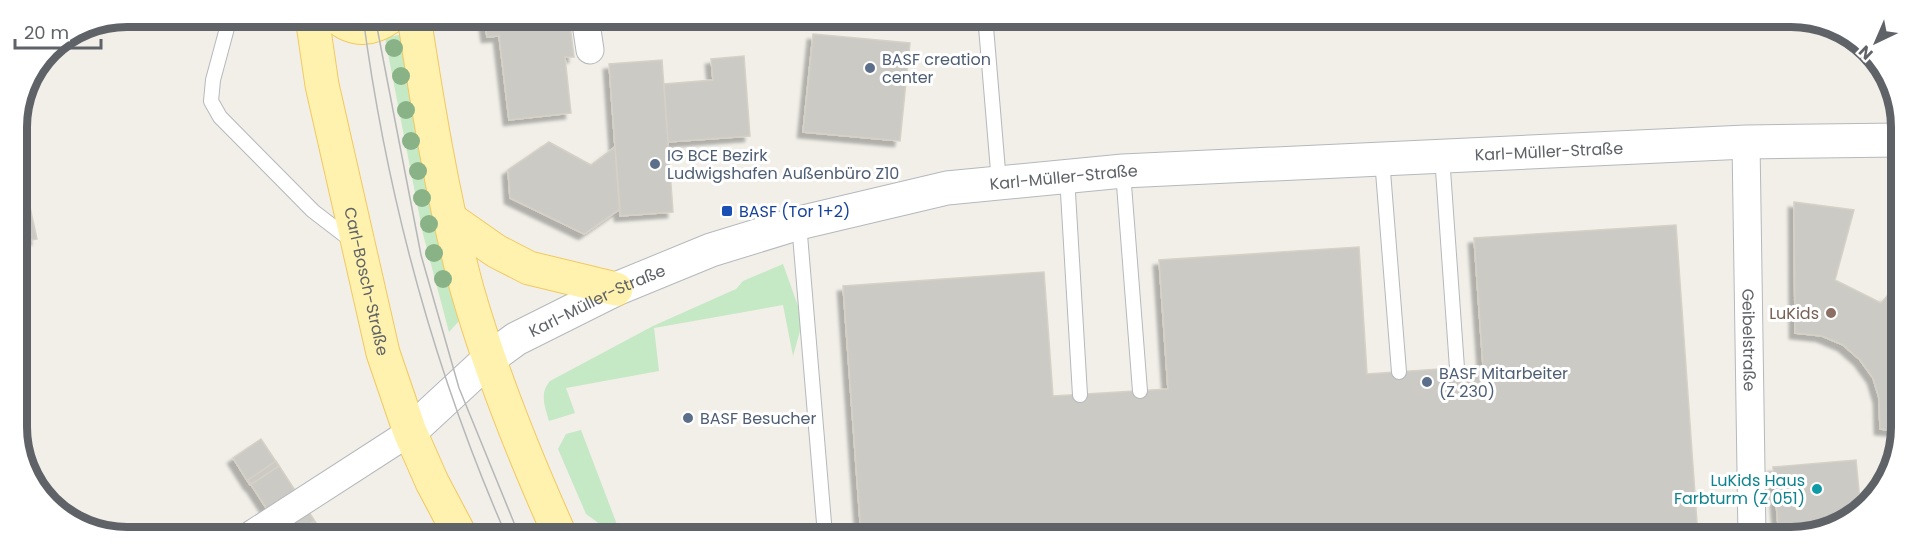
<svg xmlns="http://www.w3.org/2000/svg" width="1918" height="554" font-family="Poppins,sans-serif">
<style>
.green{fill:#c5e8c5}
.building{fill:#cccac5;stroke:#d6d1c6;stroke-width:1.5;filter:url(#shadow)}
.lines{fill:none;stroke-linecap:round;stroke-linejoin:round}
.service-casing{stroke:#b5b8bc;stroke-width:16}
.minor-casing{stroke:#b5b8bc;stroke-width:29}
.tertiary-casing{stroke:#b5b8bc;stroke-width:35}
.primary-casing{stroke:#f2c960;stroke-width:35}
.service{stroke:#fff;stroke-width:14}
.minor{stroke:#fff;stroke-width:27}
.tertiary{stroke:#fff;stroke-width:33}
.primary{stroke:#fff2af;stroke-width:33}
.tram{stroke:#b6b7b8;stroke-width:1.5}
.tree{fill:#89b387}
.service-dot{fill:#5c6f8a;stroke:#fff;stroke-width:2}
.transit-dot{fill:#1a4fb4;stroke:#fff;stroke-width:2}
.education-dot{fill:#8d6e63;stroke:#fff;stroke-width:2}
.culture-dot{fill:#0f9aa8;stroke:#fff;stroke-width:2}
.labels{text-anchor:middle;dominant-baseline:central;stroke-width:6;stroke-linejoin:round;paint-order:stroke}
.service-label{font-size:16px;fill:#4e5e75;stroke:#fff;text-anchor:start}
.street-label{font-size:16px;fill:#5f6368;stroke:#fff}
.transit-label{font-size:16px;fill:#164399;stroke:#fff;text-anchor:start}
.education-label{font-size:16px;fill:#785e54;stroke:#fff;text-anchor:end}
.culture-label{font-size:16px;fill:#0d838f;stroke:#fff;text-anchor:end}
.rim{fill:none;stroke:#5f6368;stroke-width:8}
</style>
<defs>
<filter id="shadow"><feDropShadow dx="-5.5" dy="5.5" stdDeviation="1.5" flood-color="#0004"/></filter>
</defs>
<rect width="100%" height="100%" fill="#f1efe8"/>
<path class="green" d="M403,34L460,320L449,332L423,234L385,38Z
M783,264L803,320L793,356L783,305L654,328L659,371L566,388L575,413L549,421C545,407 539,394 550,381L653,326L736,289L743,281Z
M581,430L621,535H608L604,527L586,514L558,449L566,434Z"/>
<path class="building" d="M484,17H569L574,57H565L571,113L509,120L499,36L487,37Z
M813,34L910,43L900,141L803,132Z
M744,56L750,136L668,142L664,84L713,80L711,59Z
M662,60L673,212L620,216L609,64Z
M549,142L591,165L615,147L620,209L584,234L510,198L508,170Z
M20,162L37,239L17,243V163Z
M1794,202L1854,210L1835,280L1881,303L1887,296L1899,307L1898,431L1880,429L1879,398L1873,378L1860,360L1843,345L1822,336L1795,333Z
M1676,225L1698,537L861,535L843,286L1044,272L1053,396L1168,389L1159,260L1359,247L1367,374L1483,366L1474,238Z
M261,439L279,466L250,485L233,458Z
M1856,460L1861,511L1859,514L1798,537H1779L1773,467Z
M276,461L318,526L305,534H283L248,480Z
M314,521L323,534H294Z"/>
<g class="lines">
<g class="service-casing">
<path id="service" d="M230,17L213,80L211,101L220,117L313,211L352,241
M986,27L999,183
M1442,156L1457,368
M1382,159L1399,372
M1123,172L1140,391
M1067,176L1080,395
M799,223L825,535"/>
</g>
<g class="minor-casing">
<g id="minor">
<path d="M585,17L590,50"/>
<path id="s1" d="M1746,142L1752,537"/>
<path d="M252,534L410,432"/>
</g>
</g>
<g class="tertiary-casing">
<g id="tertiary">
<path id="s2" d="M410,432L490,358L516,339L616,289L711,250L799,223L947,188L1123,171L1746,142L1899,140"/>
</g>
</g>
<g class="primary-casing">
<g id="primary">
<path id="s3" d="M312,17L322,85L383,353L410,432L432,482L460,535"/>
<path d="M337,17C354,32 372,30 390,17"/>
<path d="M414,17C428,108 443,200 467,289C491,373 524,455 560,535"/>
<path d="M449,218L496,251L529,268L616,289"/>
</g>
</g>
<use href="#service" class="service"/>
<use href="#minor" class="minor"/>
<use href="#tertiary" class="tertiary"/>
<use href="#primary" class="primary"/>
<path class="tram" d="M363,17C387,197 433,368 506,535
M375,17L421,255L459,388L519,535"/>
</g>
<g class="tree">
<circle cx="394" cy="48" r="9"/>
<circle cx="401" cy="76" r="9"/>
<circle cx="406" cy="110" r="9"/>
<circle cx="411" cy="141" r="9"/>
<circle cx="418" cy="171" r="9"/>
<circle cx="422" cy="198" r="9"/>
<circle cx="429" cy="224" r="9"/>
<circle cx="434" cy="253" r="9"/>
<circle cx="443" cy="279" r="9"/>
</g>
<g class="service-dot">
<circle cx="870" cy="68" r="6"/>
<circle cx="655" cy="164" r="6"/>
<circle cx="1427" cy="382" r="6"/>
<circle cx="688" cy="418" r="6"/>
</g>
<rect class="transit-dot" x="721" y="205" width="12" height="12" rx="3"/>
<circle class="education-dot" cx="1831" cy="313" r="6"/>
<circle class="culture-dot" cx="1817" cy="489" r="6"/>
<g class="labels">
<g class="service-label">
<text x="882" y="59">BASF creation<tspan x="882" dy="18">center</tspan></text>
<text x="667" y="155">IG BCE Bezirk<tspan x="667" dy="18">Ludwigshafen Außenbüro Z10</tspan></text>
<text x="1439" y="373">BASF Mitarbeiter<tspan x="1439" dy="18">(Z 230)</tspan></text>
<text x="700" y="418">BASF Besucher</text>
</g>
<g class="street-label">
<text stroke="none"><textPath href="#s2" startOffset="1203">Karl-Müller-Straße</textPath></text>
<text stroke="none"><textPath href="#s2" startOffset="717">Karl-Müller-Straße</textPath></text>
<text stroke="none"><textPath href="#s3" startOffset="270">Carl-Bosch-Straße</textPath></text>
<text stroke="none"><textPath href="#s2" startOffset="231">Karl-Müller-Straße</textPath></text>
<text stroke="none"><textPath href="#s1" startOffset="198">Geibelstraße</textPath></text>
</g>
<g class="transit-label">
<text x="739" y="211">BASF (Tor 1+2)</text>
</g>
<g class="education-label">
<text x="1819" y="313">LuKids</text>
</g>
<g class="culture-label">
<text x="1805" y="480">LuKids Haus<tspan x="1805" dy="18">Farbturm (Z 051)</tspan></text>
</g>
</g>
<path d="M0 0H1918V554H0ZM127 27H1791A100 100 0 0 1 1891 127V427A100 100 0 0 1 1791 527H127A100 100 0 0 1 27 427V127A100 100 0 0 1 127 27Z" fill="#fff" fill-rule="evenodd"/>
<path class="rim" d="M127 27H1791A100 100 0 0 1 1891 127V427A100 100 0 0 1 1791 527H127A100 100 0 0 1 27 427V127A100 100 0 0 1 127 27Z"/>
<g transform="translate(1876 42) rotate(224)" stroke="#ffffff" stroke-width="4.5" paint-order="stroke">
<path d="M0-4.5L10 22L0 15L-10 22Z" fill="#5f6368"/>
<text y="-9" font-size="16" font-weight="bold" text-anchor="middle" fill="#5f6368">N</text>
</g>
<path d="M15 39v9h86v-9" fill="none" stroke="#5f6368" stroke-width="3"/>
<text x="24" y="39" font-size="18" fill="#5f6368" stroke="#ffffff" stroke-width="4.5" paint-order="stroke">20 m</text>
</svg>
